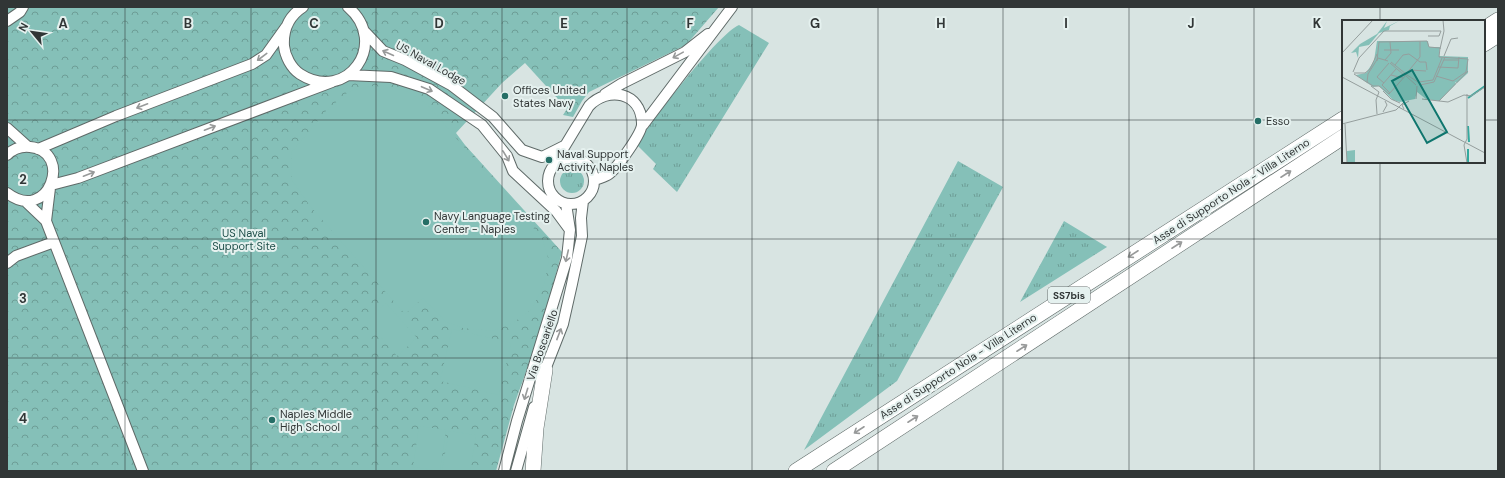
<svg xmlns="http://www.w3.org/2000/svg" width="1505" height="478" font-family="'DM Sans',sans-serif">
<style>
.grass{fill:url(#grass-tufts)}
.forest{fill:url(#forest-crowns)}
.garden{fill:#85c0b8}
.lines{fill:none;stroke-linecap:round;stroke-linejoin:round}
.minor-casing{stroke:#5f6a68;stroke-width:12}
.highway-casing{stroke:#5f6a68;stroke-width:16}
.minor{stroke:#fff;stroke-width:10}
.highway{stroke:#fff;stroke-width:15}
.oneway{stroke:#989a9a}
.grid{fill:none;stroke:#313636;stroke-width:1;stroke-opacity:0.55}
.poi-dot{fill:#256e66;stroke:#e5f1ef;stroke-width:1.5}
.labels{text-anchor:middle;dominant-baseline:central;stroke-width:4;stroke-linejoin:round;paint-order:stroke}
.shield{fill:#e5f1ef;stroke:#676e6e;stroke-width:1}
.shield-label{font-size:10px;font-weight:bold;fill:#313636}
.street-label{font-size:11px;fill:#313636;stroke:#e5f1ef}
.poi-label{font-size:11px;fill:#313636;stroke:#e5f1ef;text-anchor:start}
.park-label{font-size:11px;fill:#1e4f4a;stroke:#e5f1ef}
.inset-river{fill:none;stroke:#33a99e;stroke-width:2}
.inset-road{fill:none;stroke:#959e9d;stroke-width:1}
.view{fill:#0f766e;fill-opacity:0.15;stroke:#0f766e;stroke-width:2}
.inset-edge{fill:none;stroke:#313636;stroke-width:2}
.grid-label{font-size:13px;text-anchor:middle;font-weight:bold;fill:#313636;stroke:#e5f1ef;stroke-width:4;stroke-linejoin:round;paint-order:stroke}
</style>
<defs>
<pattern id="grass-tufts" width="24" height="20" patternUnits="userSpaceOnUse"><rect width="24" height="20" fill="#85c0b8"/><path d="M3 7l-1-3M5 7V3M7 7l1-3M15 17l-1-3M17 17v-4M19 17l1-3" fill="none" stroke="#6d9d96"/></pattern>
<pattern id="forest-crowns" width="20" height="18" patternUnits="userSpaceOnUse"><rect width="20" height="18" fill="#85c0b8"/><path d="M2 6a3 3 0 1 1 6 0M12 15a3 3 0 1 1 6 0" fill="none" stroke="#6d9d96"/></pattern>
</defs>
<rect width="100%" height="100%" fill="#d8e4e2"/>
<path class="grass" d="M739,25L769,43L677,192L653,169L656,164L637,145C649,123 719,33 739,25Z
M958,161L1003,187L897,381L804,450Z
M560 181a12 12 0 1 1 24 0a12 12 0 1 1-24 0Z
M1064,221L1107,247L1020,302Z"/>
<path class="forest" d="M7,7H719L686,45L589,92L582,101L573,117L563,115L567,109L525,63L502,83L456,133L465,145L562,252L540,333L514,405L496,471H7Z"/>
<path class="garden" d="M370,86L402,88L426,103L542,238L549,261L544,284L532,309L513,323L492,331L463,328L446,322L423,298L405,314L310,206L292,180L291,153L326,111L348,92Z
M386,303L417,338L397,356L367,321Z
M452,329L511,343L499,395L440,381Z
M419,426L446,430L440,471L413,467Z
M449,431L476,435L470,471H442Z"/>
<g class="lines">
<g class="minor-casing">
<path id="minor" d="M303,7C289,16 283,30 284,46C285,56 291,68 300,74C347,104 390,43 348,7
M7,21L20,12L23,7
M365,32L383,51L405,60L451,85L493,117L522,150L542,157L564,146
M348,75L391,77L429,89L482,125L507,156L513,171L556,211L570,230
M605,94L621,84L685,52L708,34
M643,125L732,7
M7,128L27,146
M38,149L116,116L252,64L266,55L286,27
M7,155C13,149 21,146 30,147C74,151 49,225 7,193
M548 181a23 23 0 1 1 46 0a23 23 0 1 1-46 0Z
M554,164L589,106C608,86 641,92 642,123C643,132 617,168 609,174C605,177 599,178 595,180
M51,185L78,178L332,82
M25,201L46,221L143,471
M46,221L50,188
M7,263L16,256L54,242
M543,375L563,324L572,284L582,236L581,218L583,201
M504,471L517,421L567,258L570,230L566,204
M516,471L534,407"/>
</g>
<g class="highway-casing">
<path id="highway" d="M1484,29L1498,20
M1484,44L1498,35
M533,471L536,428L545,370
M796,471L1343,119
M834,471L1343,137"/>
</g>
<use href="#minor" class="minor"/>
<use href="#highway" class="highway"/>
</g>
<defs><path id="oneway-shaft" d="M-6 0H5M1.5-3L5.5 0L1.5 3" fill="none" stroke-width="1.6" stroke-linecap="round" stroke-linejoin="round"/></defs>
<g class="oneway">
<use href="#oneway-shaft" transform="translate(388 53) rotate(-156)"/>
<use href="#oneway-shaft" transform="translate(678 55) rotate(151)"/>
<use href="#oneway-shaft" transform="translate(262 57) rotate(143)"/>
<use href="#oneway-shaft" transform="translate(427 89) rotate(23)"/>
<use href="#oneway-shaft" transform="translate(142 106) rotate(159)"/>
<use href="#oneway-shaft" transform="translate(210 128) rotate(-21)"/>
<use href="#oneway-shaft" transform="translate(506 156) rotate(59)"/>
<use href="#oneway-shaft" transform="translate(89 174) rotate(-21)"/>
<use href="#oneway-shaft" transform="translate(1286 174) rotate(-33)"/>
<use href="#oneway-shaft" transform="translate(1177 245) rotate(-33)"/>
<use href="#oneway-shaft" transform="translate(1133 254) rotate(147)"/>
<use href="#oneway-shaft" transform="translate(567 256) rotate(103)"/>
<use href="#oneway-shaft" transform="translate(559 334) rotate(-69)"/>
<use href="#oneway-shaft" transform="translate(1022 348) rotate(-33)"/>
<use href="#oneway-shaft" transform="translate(526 394) rotate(107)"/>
<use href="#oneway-shaft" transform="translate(913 419) rotate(-33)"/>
<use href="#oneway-shaft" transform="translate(859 430) rotate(147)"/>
</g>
<path class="grid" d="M125,7V471M251,7V471M376,7V471M502,7V471M627,7V471M752,7V471M878,7V471M1003,7V471M1129,7V471M1254,7V471M1380,7V21M7,120H1343M1484,120H1498M1380,162V471M7,239H1498M7,358H1498"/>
<g class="poi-dot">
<circle cx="505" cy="96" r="4"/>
<circle cx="1258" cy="121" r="4"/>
<circle cx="549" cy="160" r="4"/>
<circle cx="426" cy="222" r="4"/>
<circle cx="272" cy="420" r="4"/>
</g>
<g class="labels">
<rect class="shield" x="1048" y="287" width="42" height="16" rx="3"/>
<g class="shield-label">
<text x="1069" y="295">SS7bis</text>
</g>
<g class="street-label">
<text transform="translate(431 63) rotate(29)">US Naval Lodge</text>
<text transform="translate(1231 191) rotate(-33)">Asse di Supporto Nola - Villa Literno</text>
<text transform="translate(542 345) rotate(-71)">Via Boscariello</text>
<text transform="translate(958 366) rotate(-33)">Asse di Supporto Nola - Villa Literno</text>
</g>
<g class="poi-label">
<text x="513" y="90">Offices United<tspan x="513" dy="13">States Navy</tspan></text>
<text x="1266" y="121">Esso</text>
<text x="557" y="154">Naval Support<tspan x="557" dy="13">Activity Naples</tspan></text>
<text x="434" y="216">Navy Language Testing<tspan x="434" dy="13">Center - Naples</tspan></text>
<text x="280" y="414">Naples Middle<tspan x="280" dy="13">High School</tspan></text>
</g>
<g class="park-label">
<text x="244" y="233">US Naval<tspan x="244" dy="13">Support Site</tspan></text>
</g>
</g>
<g transform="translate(1342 20)">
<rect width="143" height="143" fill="#d8e4e2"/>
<path d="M45,1L42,8L57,1L48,6L47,10L37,13L27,25L17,27L16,38L14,32L9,33L18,24L35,14Z" fill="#85c0b8"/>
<path d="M35,21H86L87,27H98L97,36L126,37V53L115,63L113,62L114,64L97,81L84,79L75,72L73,79L58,82L51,80L37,66L31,67L14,55L24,53L32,41Z" fill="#85c0b8"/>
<path d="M13,130V143L5,142V131Z" fill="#85c0b8"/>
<path d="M69,66H74L76,70L72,78L65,79L67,74H65Z" fill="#85c0b8"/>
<path class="inset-river" d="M126,78L143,66M126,106L127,122M126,129V143"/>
<path class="inset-road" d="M98,29L102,11L101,0M42,30H57M0,33L31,0M102,36L109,19L116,18M43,40L49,33L48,22M102,40H117M35,41L37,22L85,21L87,27L98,28L97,37L126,39L124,52L111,61L94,56M46,41L36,38L26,54L25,62L31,66H37L47,74L65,54L62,55M49,42L64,54M48,43L62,55M53,45L61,35L67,34L78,42H84L85,50M96,47L116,48L117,37M68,50L84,51M11,52L17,38L42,11H99L97,16H86M12,53H23L28,49L35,34M12,54L26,63M64,54L78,37V21M49,55L61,58M65,55L76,62M64,56L74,65M0,57L143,133M77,62L91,60L100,38M42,63L35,57L47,43M78,65L92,62L103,37M29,66L37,72L34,80L35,94M41,71L49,79L58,83M48,73L40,65L54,49M125,74V119L122,125L125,143M74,79L75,66M80,79L106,82L122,75L129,76L143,67M97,81L126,51M62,89L60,85L67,81M41,92L45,85L43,81M0,104L54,90L62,82M3,104L5,143"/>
<path class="view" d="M70,50L105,112L85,123L50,61Z"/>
<rect width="143" height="143" class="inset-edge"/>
</g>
<g class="grid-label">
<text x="63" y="28">A</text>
<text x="188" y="28">B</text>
<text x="314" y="28">C</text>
<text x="439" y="28">D</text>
<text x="564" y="28">E</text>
<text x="690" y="28">F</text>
<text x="815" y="28">G</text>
<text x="941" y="28">H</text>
<text x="1066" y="28">I</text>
<text x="1191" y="28">J</text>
<text x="1317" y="28">K</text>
<text x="23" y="184">2</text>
<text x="23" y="303">3</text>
<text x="23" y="423">4</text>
</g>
<rect width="1505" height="478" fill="none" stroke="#313636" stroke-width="16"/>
<g transform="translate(32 32) rotate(299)" stroke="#e5f1ef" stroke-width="3" paint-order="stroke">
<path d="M0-3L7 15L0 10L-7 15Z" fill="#313636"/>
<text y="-6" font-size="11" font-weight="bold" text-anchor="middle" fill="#313636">N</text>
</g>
</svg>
